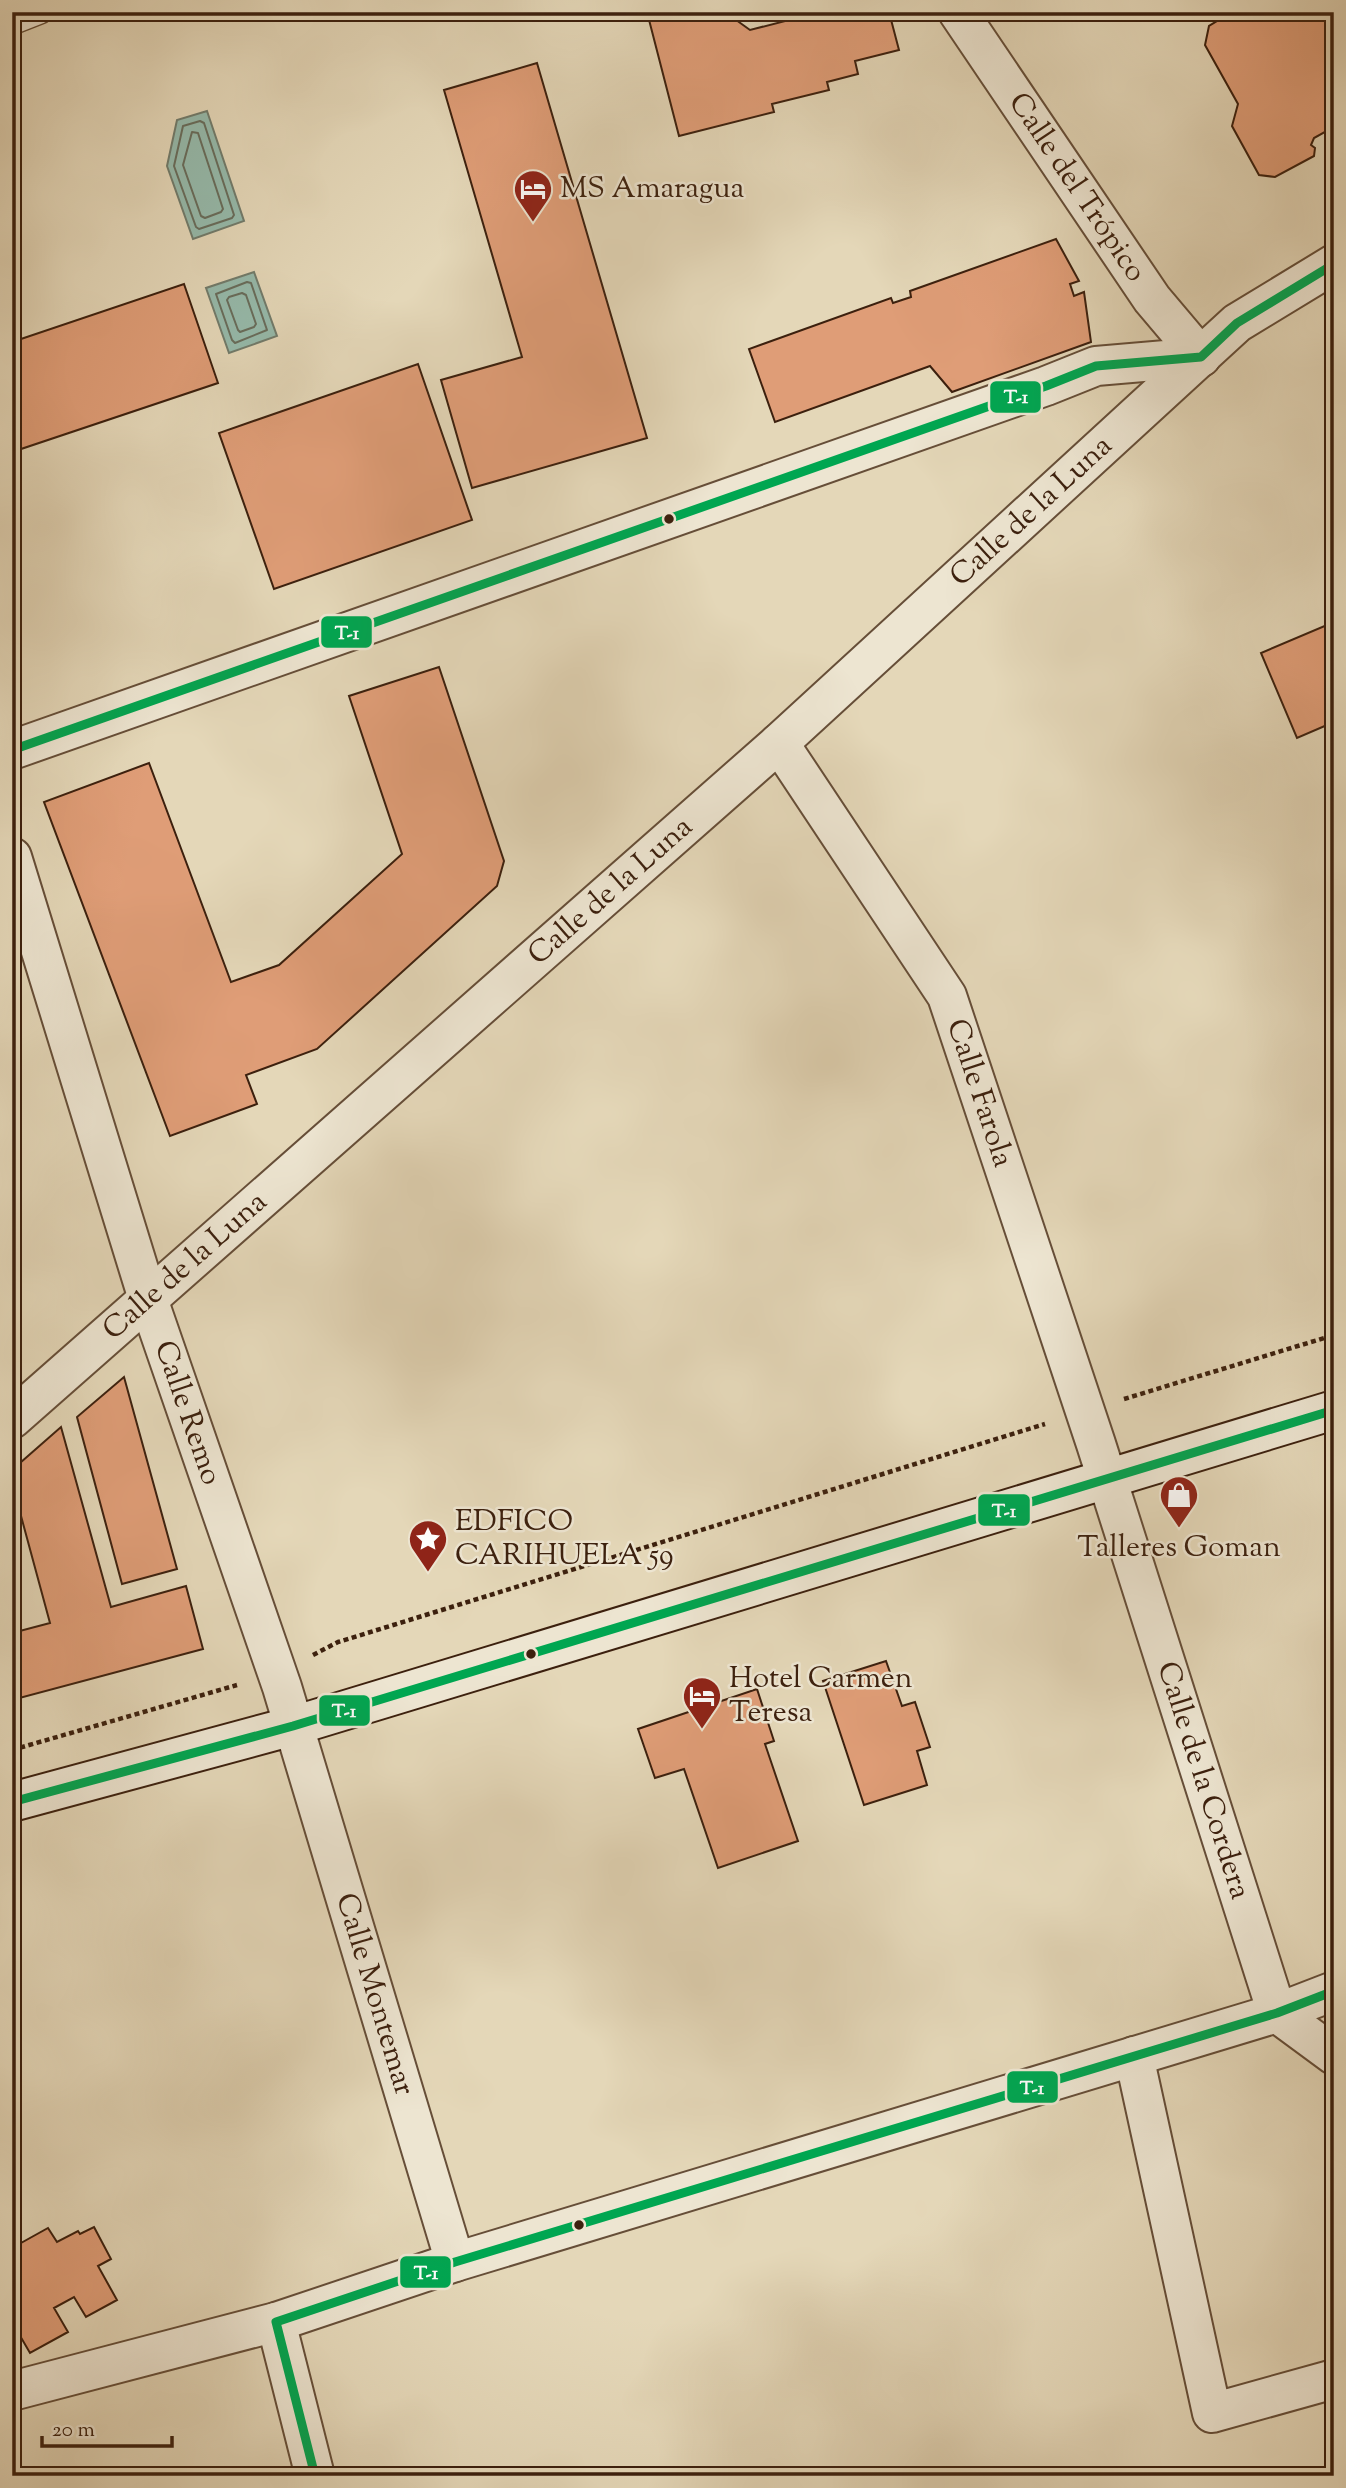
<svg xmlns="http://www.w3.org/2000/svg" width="1346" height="2488" font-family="'Sorts Mill Goudy',serif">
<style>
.water{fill:#96baab;stroke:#727c6c;stroke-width:2}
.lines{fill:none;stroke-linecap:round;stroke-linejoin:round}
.shore{stroke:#696d5c;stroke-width:2}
.building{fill:#df9d77;stroke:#3c200e;stroke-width:2}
.lane-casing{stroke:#664e38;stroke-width:26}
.street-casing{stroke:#664e38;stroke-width:42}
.secondary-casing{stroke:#3c200e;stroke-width:42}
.path{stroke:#3c200e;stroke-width:4.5;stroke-dasharray:5 3.5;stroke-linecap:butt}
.lane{stroke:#ede5d1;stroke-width:23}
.street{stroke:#ede5d1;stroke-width:38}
.secondary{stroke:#ede5d1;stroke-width:38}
.bus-1-casing{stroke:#ede5d1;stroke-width:14}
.bus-1{stroke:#00a651;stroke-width:9}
.bus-dot{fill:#3c200e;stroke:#ede5d1;stroke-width:2.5}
.labels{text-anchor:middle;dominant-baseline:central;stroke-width:5;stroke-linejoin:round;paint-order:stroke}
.street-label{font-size:30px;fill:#3c200e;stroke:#ede5d1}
.poi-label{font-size:30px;fill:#3c200e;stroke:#ede5d1;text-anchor:start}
.line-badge{stroke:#ede5d1;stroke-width:2.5}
.badge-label{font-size:19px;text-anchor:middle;font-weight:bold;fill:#fff}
</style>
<rect width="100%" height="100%" fill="#e4d7b8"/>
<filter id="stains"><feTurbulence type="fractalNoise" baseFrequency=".00286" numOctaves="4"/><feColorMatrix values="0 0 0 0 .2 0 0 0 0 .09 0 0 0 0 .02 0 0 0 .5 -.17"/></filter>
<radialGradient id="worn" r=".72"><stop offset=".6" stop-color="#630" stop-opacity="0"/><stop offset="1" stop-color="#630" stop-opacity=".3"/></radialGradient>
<path class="water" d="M207,111L244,221L193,239L167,166L177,120Z
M254,272L277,336L229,353L206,288Z"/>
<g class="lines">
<path class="shore" d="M200,121L204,123L234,215L232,218L199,229L196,227L174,166L183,126Z
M192,132L198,133L223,209L221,212L205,218L201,216L183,165Z
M247,282L251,283L267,330L235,343L232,340L216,294Z
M242,293L246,295L256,324L254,327L240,332L238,330L227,300L229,297Z"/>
</g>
<path class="building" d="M647,12H725L750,30L820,12H889L899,50L855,61L858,74L827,82L829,90L772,104L774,112L679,136Z
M1232,12H1332L1334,15V127L1314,138L1311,145L1315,148L1314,156L1275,177L1259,175L1232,126L1238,104L1205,45L1209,26Z
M537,63L647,438L472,488L441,380L522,357L444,90Z
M1056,239L1079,281L1070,284L1074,296L1084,292L1091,342L952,392L930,366L775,422L749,349L891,298L893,303L911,297L910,291Z
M184,284L218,383L12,452V342Z
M418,364L472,520L274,589L219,433Z
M1334,622V722L1297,738L1261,653Z
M439,667L504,861L497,886L317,1049L246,1075L257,1104L170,1136L44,802L149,763L231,982L279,965L402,854L349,696Z
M124,1377L177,1569L122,1584L77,1417Z
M61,1427L111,1607L186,1586L203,1649L12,1700V1633L50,1623L21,1516L12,1525V1470Z
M886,1661L902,1706L915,1702L930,1747L917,1751L927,1785L864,1805L823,1681Z
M757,1689L774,1741L765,1744L798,1841L718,1868L684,1769L655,1778L638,1729Z
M94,2227L111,2259L98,2266L117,2300L86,2317L74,2297L54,2308L68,2332L30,2353L12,2322V2248L48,2228L57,2242L78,2231L80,2234Z"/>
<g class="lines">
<g class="lane-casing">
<path id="lane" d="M12,23L40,12"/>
</g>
<g class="street-casing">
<g id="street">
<path id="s1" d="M958,12L1152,299L1201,357"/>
<path id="s2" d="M779,743L947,996L1096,1444L1277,2013L1334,2055"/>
<path d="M12,750L1046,386L1096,366L1201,357"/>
<path id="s3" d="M12,857L148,1299L282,1687L455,2262"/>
<path id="s4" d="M12,1419L779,743L1237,323L1334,264"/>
<path d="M1134,2056L1212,2413L1334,2379"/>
<path d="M276,2322L315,2476"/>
<path d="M12,2391L276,2322L455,2262L1277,2013L1334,1991"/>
</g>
</g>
<g class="secondary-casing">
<path id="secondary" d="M12,1802L293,1726L1334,1410"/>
</g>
<path class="path" d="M1124,1399L1334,1335
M313,1655L338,1642L1045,1424
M12,1750L237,1685"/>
<use href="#lane" class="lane"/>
<use href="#street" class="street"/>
<use href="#secondary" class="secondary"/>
<g class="bus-1-casing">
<path id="bus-1" d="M12,750L1046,386L1096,366L1201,357L1237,323L1334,264
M12,1802L293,1726L1334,1410
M315,2476L276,2322L455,2262L1277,2013L1334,1991"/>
</g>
<use href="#bus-1" class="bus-1"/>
</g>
<defs>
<g id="hotel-pin" transform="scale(2.0125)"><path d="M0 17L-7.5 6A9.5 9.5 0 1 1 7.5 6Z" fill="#8f2418" stroke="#ede5d1"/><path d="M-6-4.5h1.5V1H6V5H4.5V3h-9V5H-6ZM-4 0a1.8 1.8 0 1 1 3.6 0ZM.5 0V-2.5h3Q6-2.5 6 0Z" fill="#fff"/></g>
<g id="shop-pin" transform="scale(2.0125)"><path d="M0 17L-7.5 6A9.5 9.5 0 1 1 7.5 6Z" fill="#8f2418" stroke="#ede5d1"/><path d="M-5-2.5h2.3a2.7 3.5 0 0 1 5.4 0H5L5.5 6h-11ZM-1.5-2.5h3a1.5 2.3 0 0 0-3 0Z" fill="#fff"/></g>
<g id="sight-pin" transform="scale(2.0125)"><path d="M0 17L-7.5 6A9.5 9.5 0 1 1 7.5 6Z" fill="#8f2418" stroke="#ede5d1"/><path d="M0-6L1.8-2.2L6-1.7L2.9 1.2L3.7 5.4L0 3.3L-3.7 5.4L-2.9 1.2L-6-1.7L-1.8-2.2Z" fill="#fff"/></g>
</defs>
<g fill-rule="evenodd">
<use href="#hotel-pin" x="533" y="189"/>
<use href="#shop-pin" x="1179" y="1495"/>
<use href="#sight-pin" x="428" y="1539"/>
<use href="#hotel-pin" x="702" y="1696"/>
</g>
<g class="bus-dot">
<circle cx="669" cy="519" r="6"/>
<circle cx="531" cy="1654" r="6"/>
<circle cx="579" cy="2225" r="6"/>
</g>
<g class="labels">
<g class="street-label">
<text stroke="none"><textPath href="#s1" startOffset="212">Calle del Trópico</textPath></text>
<text stroke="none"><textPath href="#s4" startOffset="1365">Calle de la Luna</textPath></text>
<text stroke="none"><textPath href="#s4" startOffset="798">Calle de la Luna</textPath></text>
<text stroke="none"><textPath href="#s2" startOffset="406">Calle Farola</textPath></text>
<text stroke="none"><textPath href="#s4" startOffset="231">Calle de la Luna</textPath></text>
<text stroke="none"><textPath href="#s3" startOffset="583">Calle Remo</textPath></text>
<text stroke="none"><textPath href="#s2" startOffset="1129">Calle de la Cordera</textPath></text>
<text stroke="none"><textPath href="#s3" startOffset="1194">Calle Montemar</textPath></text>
</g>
<g class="poi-label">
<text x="560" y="189">MS Amaragua</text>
<text x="455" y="1522">EDFICO<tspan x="455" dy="34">CARIHUELA 59</tspan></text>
<text x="1179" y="1548" text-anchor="middle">Talleres Goman</text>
<text x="729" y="1679">Hotel Carmen<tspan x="729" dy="34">Teresa</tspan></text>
</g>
</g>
<g class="line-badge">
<rect x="989" y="380" width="53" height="34" rx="7" fill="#00a651"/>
<rect x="320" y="615" width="53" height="34" rx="7" fill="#00a651"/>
<rect x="977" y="1493" width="54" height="34" rx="7" fill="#00a651"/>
<rect x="318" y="1694" width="53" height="33" rx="7" fill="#00a651"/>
<rect x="1006" y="2070" width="53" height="34" rx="7" fill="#00a651"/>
<rect x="399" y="2255" width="53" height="34" rx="7" fill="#00a651"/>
</g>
<g class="badge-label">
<text x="1016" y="403">T-1</text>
<text x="347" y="639">T-1</text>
<text x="1004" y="1517">T-1</text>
<text x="344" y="1717">T-1</text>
<text x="1032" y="2094">T-1</text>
<text x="426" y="2279">T-1</text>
</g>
<rect width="1346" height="2488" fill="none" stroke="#e4d7b8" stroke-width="42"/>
<rect x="14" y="14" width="1318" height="2460" fill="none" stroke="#3c200e" stroke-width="3.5"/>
<rect x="21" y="21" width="1304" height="2446" fill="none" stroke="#3c200e" stroke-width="2"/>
<path d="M42 2436v10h130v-10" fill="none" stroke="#3c200e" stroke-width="3.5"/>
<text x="52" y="2436" font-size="21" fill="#3c200e" stroke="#ede5d1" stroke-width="5" paint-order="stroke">20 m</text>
<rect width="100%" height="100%" filter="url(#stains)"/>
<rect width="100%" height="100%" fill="url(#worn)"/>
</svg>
